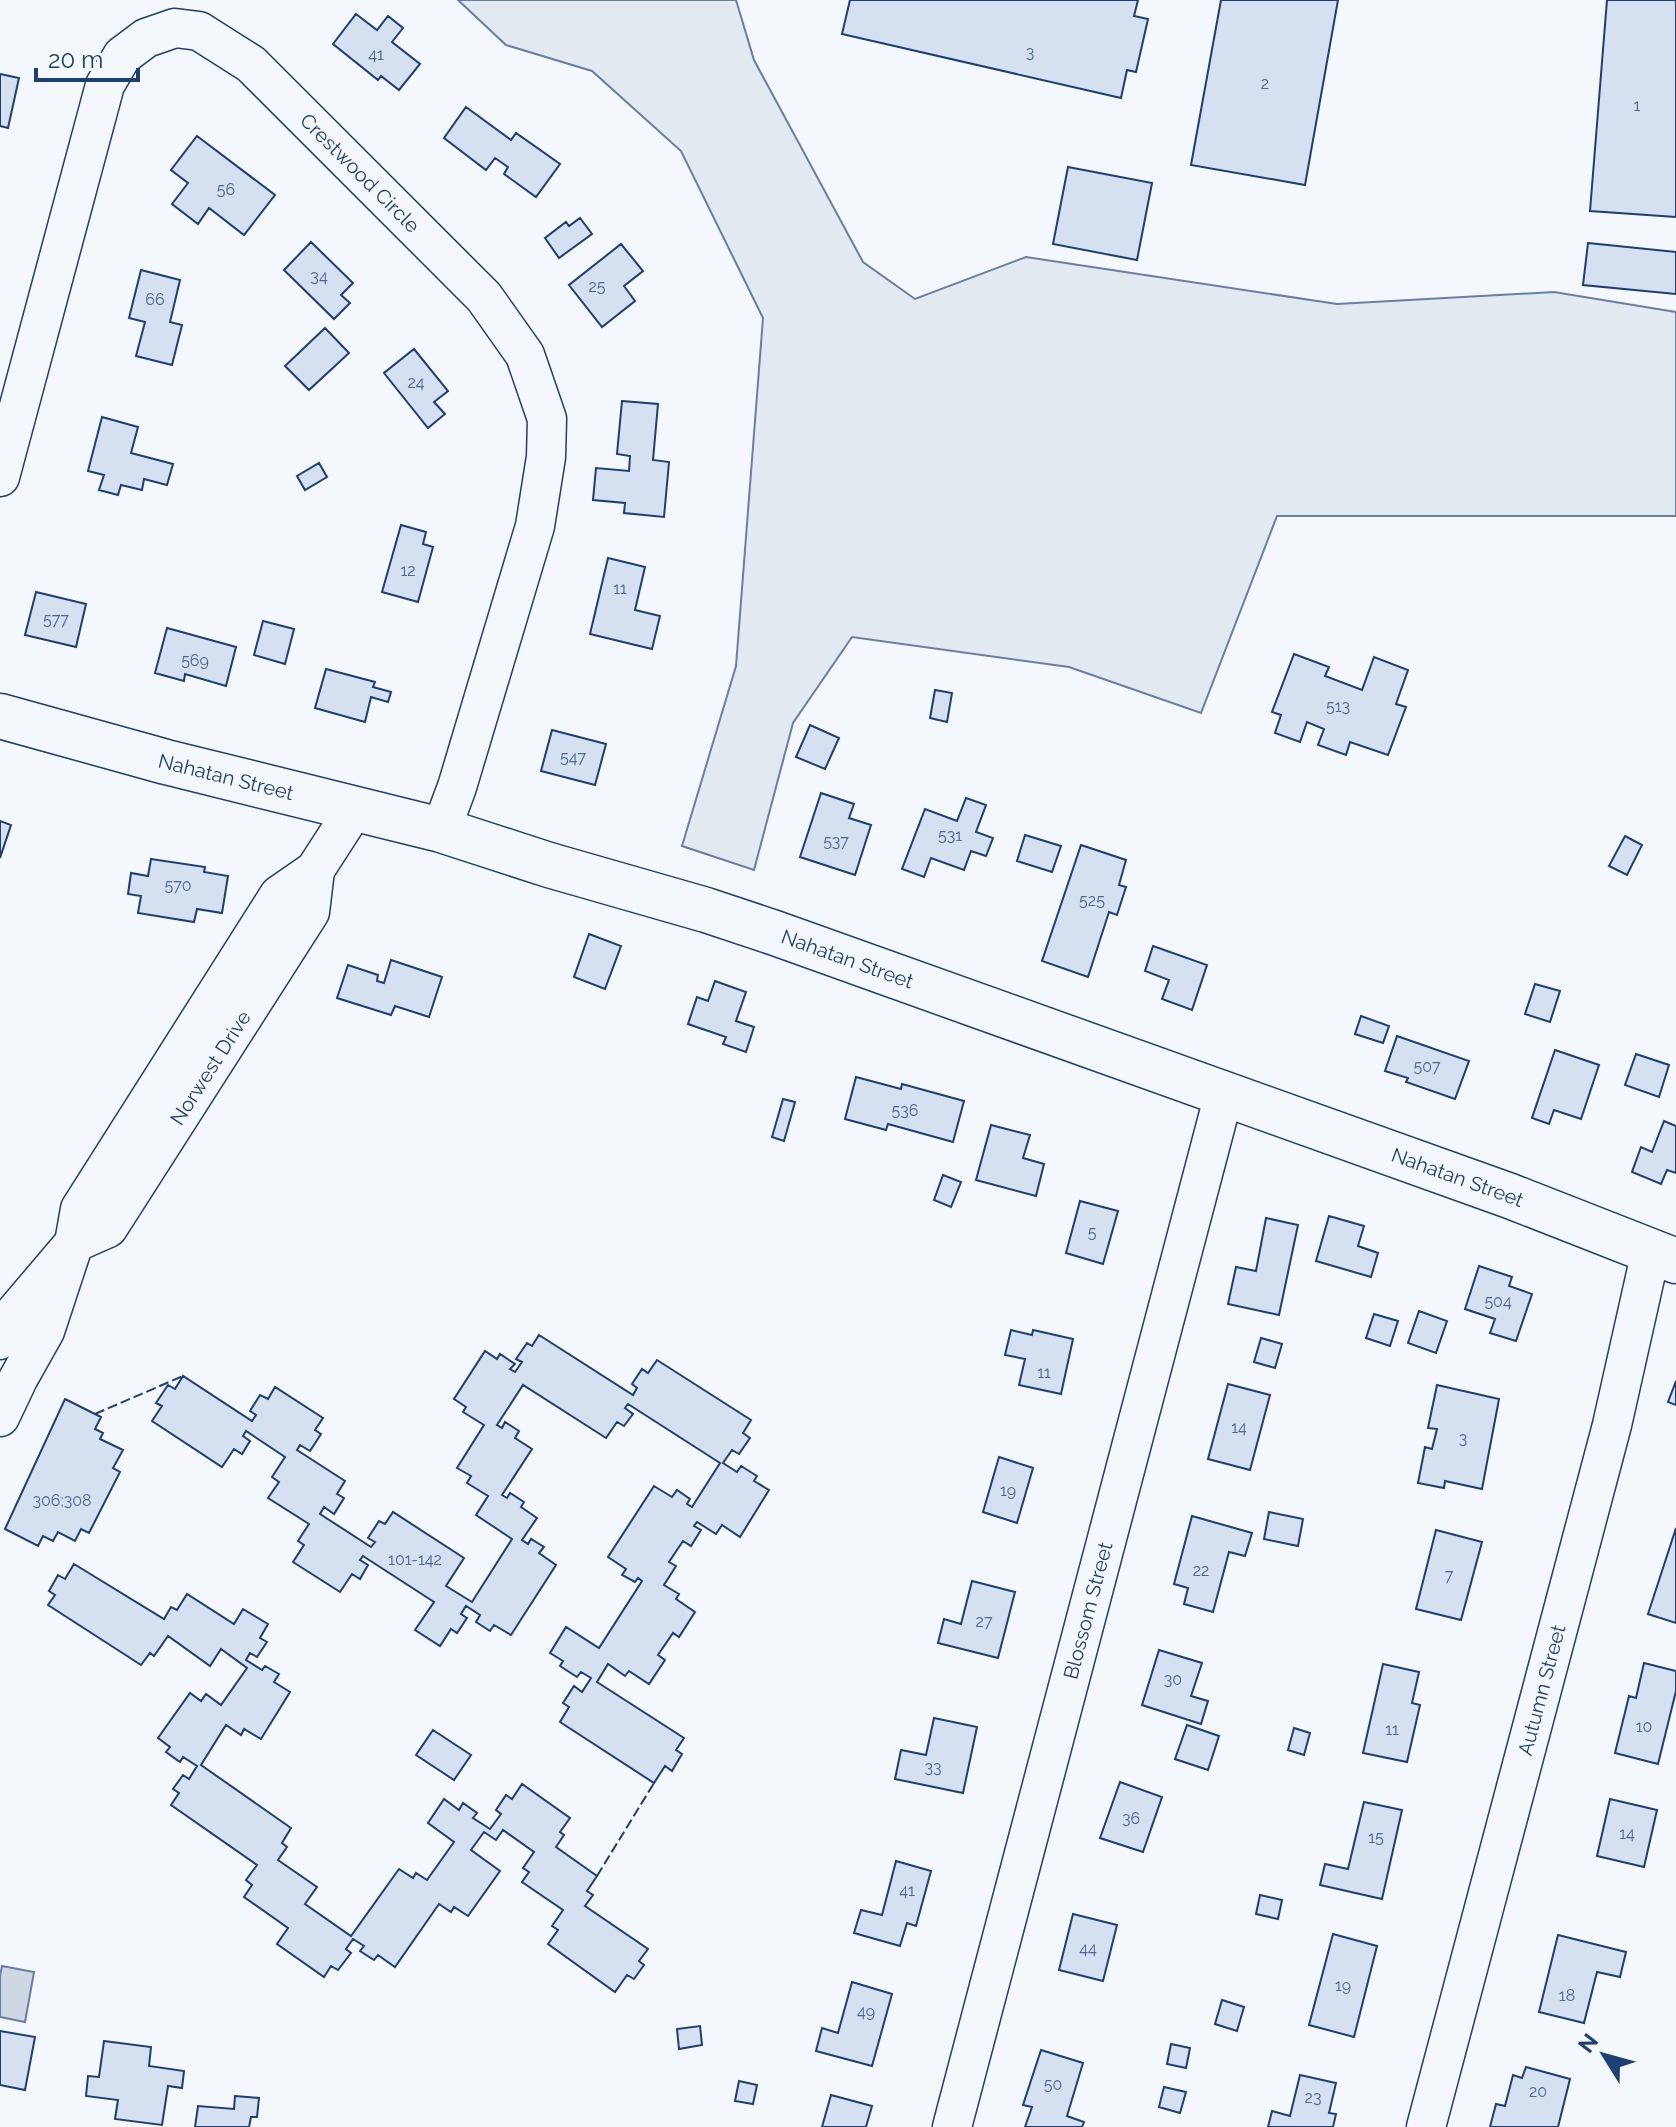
<svg xmlns="http://www.w3.org/2000/svg" width="1676" height="2127" font-family="Raleway,sans-serif">
<style>
.green{fill:#e3e9f0;stroke:#687fa3;stroke-width:2}
.water{fill:#cfd7e4;stroke:#687fa3;stroke-width:2}
.building{fill:#d5e0f0;stroke:#1d3f73;stroke-width:2}
.lines{fill:none;stroke-linecap:round;stroke-linejoin:round}
.minor-casing{stroke:#1d3f73;stroke-width:41}
.major-casing{stroke:#1d3f73;stroke-width:47}
.minor{stroke:#f4f7fb;stroke-width:38}
.major{stroke:#f4f7fb;stroke-width:44}
.fence{stroke:#1d3f73;stroke-width:2;stroke-dasharray:10 4;stroke-linecap:butt}
.labels{text-anchor:middle;dominant-baseline:central;stroke-width:6;stroke-linejoin:round;paint-order:stroke}
.number-label{font-size:16px;fill:#4b6792}
.street-label{font-size:20px;fill:#1d3f73;stroke:#f4f7fb}
</style>
<rect width="100%" height="100%" fill="#f4f7fb"/>
<path class="green" d="M458,0H736L754,60L863,262L915,299L1026,257L1337,304L1554,292L1676,312V516H1277L1201,713L1069,667L852,637L793,723L754,870L682,846L736,666L763,318L681,151L592,71L506,45Z"/>
<path class="water" d="M2,1966L34,1972L25,2022L0,2017V1976Z"/>
<path class="building" d="M850,0H1138L1134,16L1148,19L1136,72L1127,70L1121,98L842,34Z
M1221,0H1338L1305,185L1191,165Z
M1607,0H1676V217L1590,211Z
M356,14L377,30L388,16L403,28L392,42L420,64L399,90L381,76L378,80L333,44Z
M0,74L19,78L8,128L0,126Z
M466,107L511,140L516,133L560,164L536,197L504,174L508,167L495,158L486,170L444,138Z
M197,136L275,195L244,235L209,208L198,224L172,204L188,183L171,170Z
M1068,167L1152,183L1137,260L1053,244Z
M580,218L592,234L559,258L545,238L566,222L569,226Z
M311,242L353,283L341,295L350,303L334,319L284,270Z
M1588,243L1676,252V294L1583,285Z
M621,244L643,271L624,286L635,301L602,327L569,285Z
M141,270L180,280L170,322L182,325L172,365L136,356L145,322L129,318Z
M325,328L349,353L309,390L285,366Z
M414,349L448,391L434,402L445,414L428,428L384,373Z
M622,401L658,404L653,460L669,462L664,517L624,513L625,503L593,500L596,468L629,471L630,456L617,454Z
M102,417L138,427L131,453L173,464L167,485L144,479L142,490L121,485L118,495L99,490L104,475L88,471Z
M319,463L327,477L305,490L297,476Z
M401,525L426,532L423,544L433,547L418,602L382,592Z
M608,558L645,567L635,610L660,616L652,649L590,634Z
M36,592L86,604L76,647L25,635Z
M263,621L294,629L285,664L254,655Z
M167,628L236,647L226,686L185,674L184,681L155,673Z
M1294,654L1329,667L1325,676L1362,690L1374,657L1408,670L1396,704L1406,707L1388,755L1350,742L1346,755L1318,745L1324,729L1307,722L1300,742L1275,733L1281,715L1272,712Z
M326,669L375,682L373,687L391,692L388,702L371,697L365,722L315,708Z
M935,690L952,693L947,722L930,718Z
M810,725L839,738L825,769L796,757Z
M552,730L606,744L595,785L541,771Z
M821,793L854,804L849,818L871,825L855,875L800,857Z
M966,798L986,805L976,832L993,838L986,856L971,851L964,870L931,858L924,877L902,869L925,809L957,821Z
M0,821L11,825L0,858Z
M1025,835L1061,846L1052,872L1017,861Z
M1625,836L1642,845L1627,875L1609,866Z
M1081,845L1126,860L1119,885L1126,887L1117,915L1109,912L1088,977L1042,961Z
M151,859L205,867L204,872L228,876L222,913L197,909L194,922L138,913L141,896L128,894L131,873L148,876Z
M589,934L621,946L605,989L574,977Z
M1153,946L1207,965L1192,1010L1162,999L1169,980L1145,971Z
M391,960L442,977L429,1017L395,1006L391,1015L337,998L348,965L378,975L377,981L384,983Z
M715,981L746,992L736,1021L754,1027L746,1052L723,1044L726,1037L688,1024L697,997L708,1001Z
M1535,984L1560,991L1550,1022L1525,1014Z
M1361,1016L1389,1026L1383,1043L1355,1034Z
M1397,1036L1469,1061L1455,1099L1406,1082L1408,1078L1385,1071Z
M1555,1050L1599,1065L1581,1119L1554,1110L1549,1124L1532,1118Z
M1636,1054L1669,1065L1659,1097L1625,1085Z
M856,1077L901,1089L902,1084L964,1101L953,1142L888,1124L886,1130L845,1119Z
M783,1099L795,1102L784,1141L772,1137Z
M1664,1121L1676,1126V1173L1667,1170L1661,1184L1632,1172L1641,1147L1652,1152Z
M991,1125L1030,1135L1023,1158L1044,1164L1036,1196L976,1180Z
M943,1175L961,1182L951,1207L934,1200Z
M1080,1201L1118,1211L1103,1264L1066,1253Z
M1329,1216L1364,1226L1358,1246L1378,1253L1371,1277L1316,1261Z
M1266,1218L1298,1225L1279,1315L1228,1304L1236,1267L1256,1271Z
M1479,1266L1512,1277L1509,1286L1532,1294L1516,1341L1490,1333L1495,1319L1465,1309Z
M1419,1311L1447,1321L1436,1353L1408,1343Z
M1374,1314L1398,1321L1390,1346L1366,1338Z
M1011,1330L1032,1335L1033,1330L1073,1339L1061,1394L1019,1385L1025,1359L1005,1355Z
M539,1335L633,1395L637,1388L632,1384L642,1369L648,1373L657,1360L751,1420L743,1433L750,1438L739,1454L732,1450L723,1463L737,1472L741,1466L757,1476L754,1481L769,1490L740,1537L722,1525L716,1534L697,1522L694,1526L701,1530L691,1546L683,1541L669,1562L676,1566L664,1585L679,1594L676,1599L695,1612L679,1637L673,1633L658,1655L665,1660L649,1684L629,1671L625,1676L608,1664L597,1682L684,1738L676,1750L682,1754L672,1771L665,1766L654,1783L560,1722L569,1707L563,1703L574,1686L582,1692L591,1678L581,1672L577,1677L560,1666L563,1661L550,1653L566,1627L599,1648L642,1581L638,1578L635,1582L622,1575L626,1569L608,1557L654,1486L672,1497L677,1490L690,1499L687,1504L692,1507L720,1463L628,1404L625,1408L633,1414L624,1426L617,1422L606,1438L523,1385L497,1425L502,1428L505,1422L519,1431L515,1438L532,1449L502,1495L507,1498L510,1493L524,1502L521,1507L537,1518L522,1540L528,1544L531,1539L544,1547L539,1553L556,1565L511,1635L494,1625L490,1631L476,1622L480,1615L466,1606L461,1614L467,1618L457,1633L451,1629L440,1646L415,1630L434,1602L363,1556L360,1560L368,1565L360,1579L352,1574L340,1592L293,1562L304,1545L298,1541L309,1524L268,1498L279,1482L272,1477L285,1457L246,1431L243,1436L250,1441L242,1454L234,1449L222,1467L152,1421L162,1406L156,1403L168,1385L175,1389L183,1376L252,1421L256,1415L250,1411L260,1395L268,1399L275,1387L323,1418L315,1430L321,1434L310,1451L300,1445L297,1450L345,1481L337,1494L344,1498L334,1514L324,1507L320,1514L371,1547L375,1542L368,1538L379,1521L385,1524L393,1512L464,1558L446,1586L472,1602L512,1539L476,1515L488,1496L467,1483L471,1476L457,1468L484,1425L463,1412L466,1407L454,1399L485,1351L497,1359L500,1354L515,1364L510,1369L515,1372L522,1362L516,1359L527,1343L532,1346Z
M1261,1338L1282,1344L1275,1368L1254,1362Z
M1676,1381V1405L1668,1402Z
M1228,1384L1270,1395L1250,1470L1208,1459Z
M1437,1385L1499,1399L1482,1489L1445,1481L1444,1488L1418,1483L1425,1447L1432,1449L1437,1429L1428,1428Z
M65,1399L101,1417L95,1429L103,1433L100,1439L123,1450L113,1468L120,1472L89,1533L81,1529L75,1541L58,1532L53,1541L43,1536L38,1546L5,1529Z
M999,1457L1033,1468L1017,1523L983,1512Z
M1269,1512L1303,1519L1298,1546L1264,1539Z
M1192,1516L1252,1533L1245,1556L1229,1552L1213,1612L1184,1604L1188,1588L1174,1584Z
M1676,1528V1623L1648,1614Z
M1436,1530L1482,1542L1461,1620L1416,1609Z
M74,1564L164,1619L171,1607L177,1610L187,1594L234,1624L243,1609L268,1624L260,1638L267,1642L257,1657L250,1653L246,1660L262,1670L265,1666L279,1674L274,1682L290,1692L261,1739L244,1729L241,1735L226,1725L201,1765L291,1828L282,1843L287,1847L278,1860L317,1887L305,1904L351,1936L399,1869L413,1878L416,1873L427,1880L454,1842L428,1823L444,1799L459,1810L463,1803L477,1813L473,1818L490,1829L501,1814L496,1810L506,1795L512,1799L522,1784L570,1818L560,1832L564,1835L556,1847L597,1876L587,1891L593,1895L585,1906L648,1949L639,1961L644,1965L634,1979L627,1975L615,1992L548,1944L558,1930L552,1926L563,1910L522,1882L529,1872L523,1868L534,1852L503,1830L496,1840L484,1832L471,1850L500,1871L468,1916L454,1907L451,1912L439,1904L395,1967L378,1955L374,1960L360,1951L364,1946L353,1939L346,1949L351,1953L338,1970L331,1966L324,1977L277,1944L288,1928L244,1897L252,1885L246,1880L257,1865L171,1805L179,1793L173,1789L183,1775L189,1779L197,1766L183,1757L180,1762L166,1752L170,1747L158,1738L190,1693L201,1701L206,1694L221,1705L247,1668L221,1649L210,1666L168,1636L154,1656L150,1653L141,1665L48,1605L55,1595L49,1591L58,1575L65,1579Z
M972,1581L1015,1592L998,1658L938,1643L944,1619L961,1624Z
M1159,1650L1202,1663L1191,1696L1208,1701L1201,1724L1142,1705Z
M1644,1663L1676,1671V1691L1658,1764L1615,1753L1629,1696L1636,1698Z
M1383,1664L1419,1672L1412,1703L1420,1705L1407,1762L1363,1753Z
M934,1718L977,1727L963,1793L895,1779L901,1750L926,1755Z
M1187,1725L1219,1736L1208,1770L1175,1759Z
M1294,1728L1310,1733L1304,1755L1288,1750Z
M433,1730L471,1755L454,1780L416,1755Z
M1120,1782L1162,1797L1143,1852L1100,1838Z
M1610,1799L1657,1810L1644,1867L1597,1856Z
M1364,1802L1402,1810L1382,1899L1320,1885L1325,1864L1348,1869Z
M896,1861L931,1871L916,1926L907,1923L900,1946L854,1933L861,1910L882,1915Z
M1260,1895L1282,1900L1278,1919L1256,1914Z
M1073,1914L1117,1925L1103,1981L1059,1970Z
M1333,1934L1377,1946L1354,2037L1309,2025Z
M1558,1935L1626,1952L1620,1977L1597,1972L1584,2023L1539,2012Z
M852,1982L892,1994L872,2066L816,2051L822,2028L838,2033Z
M1222,2000L1244,2007L1237,2031L1215,2024Z
M700,2026L702,2045L679,2049L677,2029Z
M0,2031L35,2037L25,2090L0,2085Z
M104,2041L151,2047L149,2066L184,2071L182,2088L168,2086L162,2125L115,2119L118,2100L86,2096L88,2076L99,2077Z
M1171,2044L1190,2048L1186,2068L1167,2064Z
M1041,2050L1083,2063L1067,2116L1084,2122L1082,2127H1025L1032,2107L1023,2105Z
M1526,2067L1570,2079L1558,2127H1490L1496,2104L1505,2106L1513,2075L1522,2078Z
M1300,2075L1336,2083L1329,2113L1336,2114L1333,2127H1268L1272,2111L1290,2116Z
M739,2081L757,2085L753,2104L735,2101Z
M1164,2087L1186,2092L1180,2113L1159,2107Z
M831,2095L872,2106L866,2127H822Z
M235,2096L259,2098L257,2117H251L249,2127H195L198,2106L234,2109Z"/>
<g class="lines">
<g class="minor-casing">
<g id="minor">
<path id="s1" d="M0,477L105,85L122,56L146,38L175,28L199,31L251,64L484,297L525,355L547,419L546,457L535,526L457,787L441,830"/>
<path id="s2" d="M0,1340L12,1316L74,1243L108,1228L310,912L315,870"/>
<path d="M0,1417L18,1379L45,1331L74,1243L80,1209L279,895L315,870L355,808"/>
<path id="s3" d="M952,2127L1224,1094"/>
<path id="s4" d="M1426,2127L1612,1425L1651,1251"/>
</g>
</g>
<g class="major-casing">
<g id="major">
<path id="s5" d="M0,716L166,762L441,830L549,865L706,910L775,933L1510,1196L1676,1261"/>
</g>
</g>
<use href="#minor" class="minor"/>
<use href="#major" class="major"/>
<path class="fence" d="M95,1414L183,1376
M597,1876L654,1783"/>
</g>
<g class="labels">
<g class="number-label">
<text x="1030" y="52">3</text>
<text x="376" y="54">41</text>
<text x="1265" y="83">2</text>
<text x="1637" y="105">1</text>
<text x="226" y="189">56</text>
<text x="319" y="276">34</text>
<text x="597" y="286">25</text>
<text x="155" y="299">66</text>
<text x="416" y="382">24</text>
<text x="408" y="570">12</text>
<text x="620" y="588">11</text>
<text x="56" y="619">577</text>
<text x="195" y="660">569</text>
<text x="1338" y="706">513</text>
<text x="573" y="757">547</text>
<text x="950" y="835">531</text>
<text x="836" y="841">537</text>
<text x="178" y="885">570</text>
<text x="1092" y="900">525</text>
<text x="1427" y="1066">507</text>
<text x="905" y="1110">536</text>
<text x="1092" y="1232">5</text>
<text x="1498" y="1301">504</text>
<text x="1044" y="1372">11</text>
<text x="1239" y="1427">14</text>
<text x="1463" y="1438">3</text>
<text x="1008" y="1490">19</text>
<text x="62" y="1500">306;308</text>
<text x="415" y="1559">101-142</text>
<text x="1201" y="1570">22</text>
<text x="1449" y="1575">7</text>
<text x="984" y="1621">27</text>
<text x="1173" y="1679">30</text>
<text x="1644" y="1726">10</text>
<text x="1392" y="1729">11</text>
<text x="933" y="1767">33</text>
<text x="1131" y="1818">36</text>
<text x="1627" y="1833">14</text>
<text x="1376" y="1837">15</text>
<text x="907" y="1890">41</text>
<text x="1088" y="1948">44</text>
<text x="1343" y="1985">19</text>
<text x="1567" y="1995">18</text>
<text x="866" y="2011">49</text>
<text x="1053" y="2084">50</text>
<text x="1538" y="2091">20</text>
<text x="1313" y="2097">23</text>
</g>
<g class="street-label">
<text stroke="none"><textPath href="#s1" startOffset="740">Crestwood Circle</textPath></text>
<text stroke="none"><textPath href="#s5" startOffset="234">Nahatan Street</textPath></text>
<text stroke="none"><textPath href="#s5" startOffset="882">Nahatan Street</textPath></text>
<text stroke="none"><textPath href="#s2" startOffset="350">Norwest Drive</textPath></text>
<text stroke="none"><textPath href="#s5" startOffset="1530">Nahatan Street</textPath></text>
<text stroke="none"><textPath href="#s3" startOffset="534">Blossom Street</textPath></text>
<text stroke="none"><textPath href="#s4" startOffset="452">Autumn Street</textPath></text>
</g>
</g>
<g transform="translate(1604 2055) rotate(307)" stroke="#f4f7fb" stroke-width="6" paint-order="stroke">
<path d="M0-6L14 30L0 20L-14 30Z" fill="#1d3f73"/>
<text y="-12" font-size="22" font-weight="bold" text-anchor="middle" fill="#1d3f73">N</text>
</g>
<path d="M36 68v12h102v-12" fill="none" stroke="#1d3f73" stroke-width="4"/>
<text x="48" y="68" font-size="24" fill="#1d3f73" stroke="#f4f7fb" stroke-width="6" paint-order="stroke">20 m</text>
</svg>
